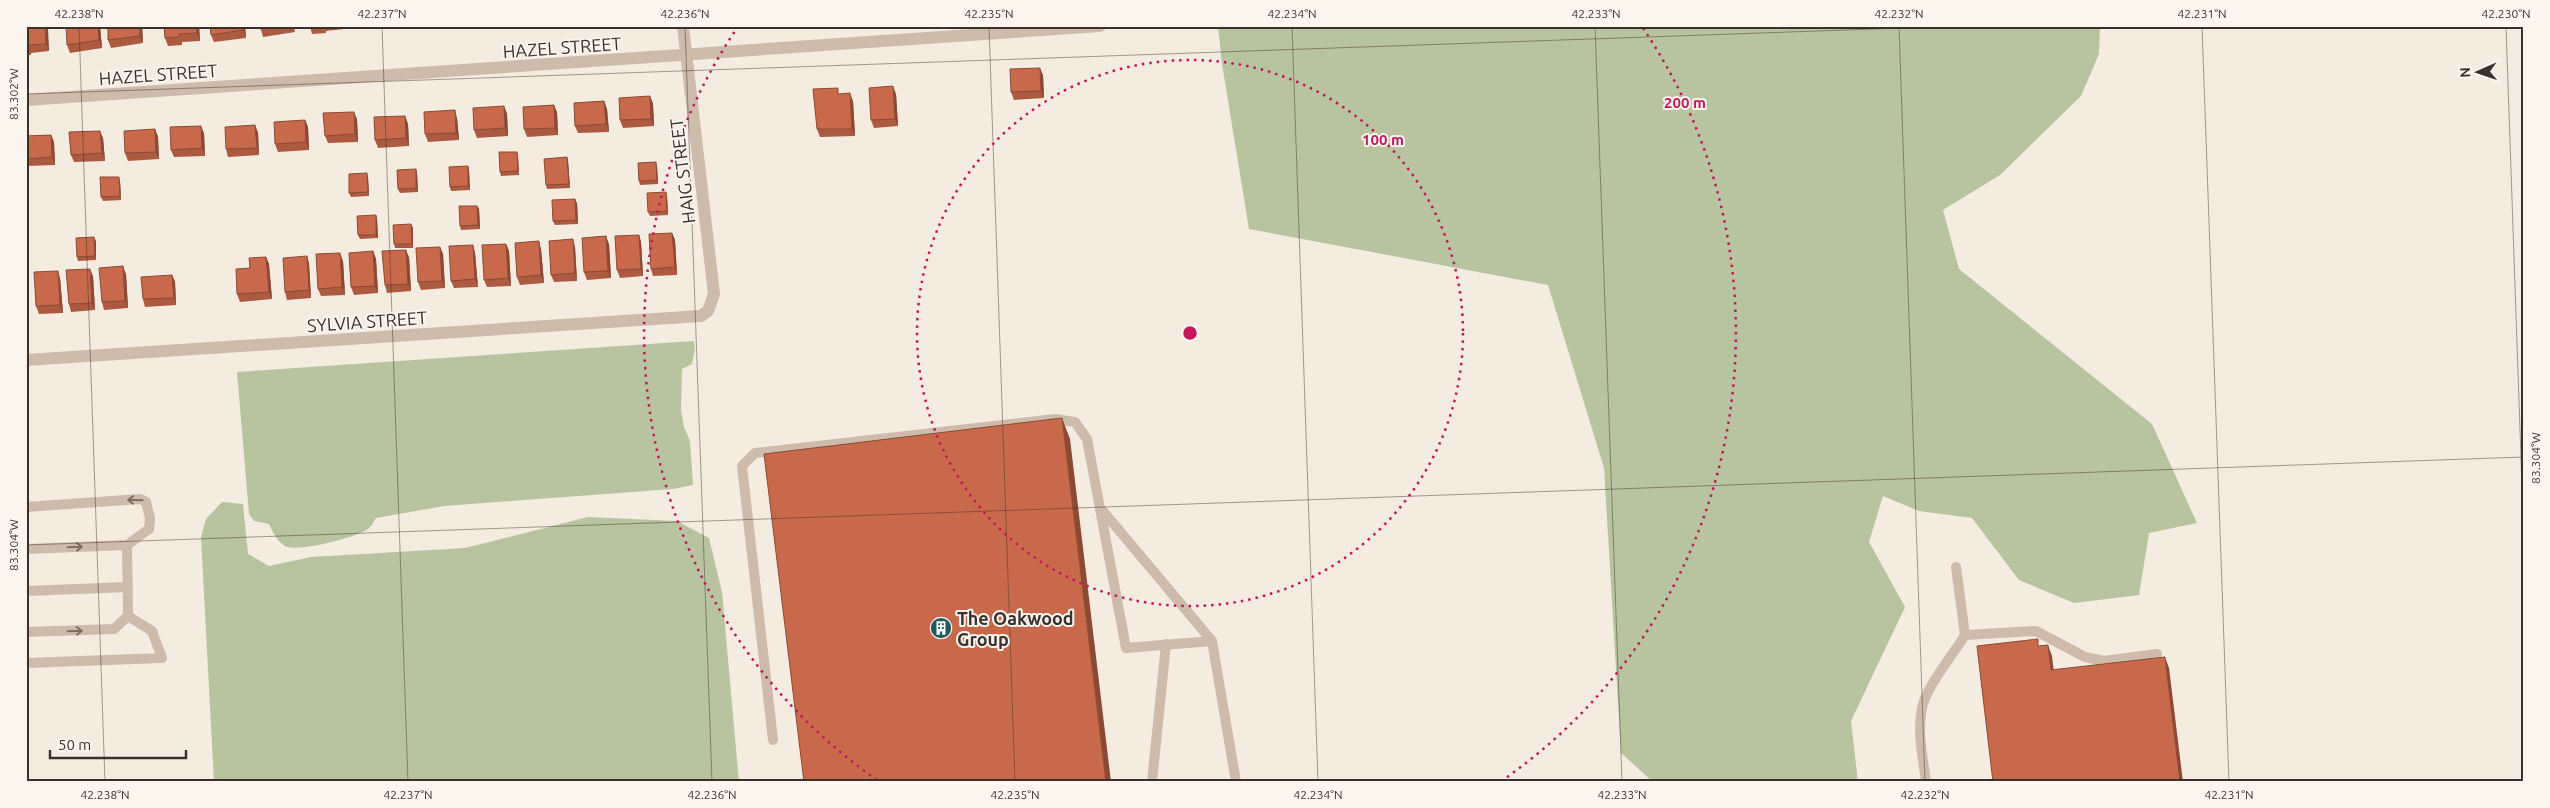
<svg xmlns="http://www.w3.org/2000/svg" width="2550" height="808" font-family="Ubuntu,sans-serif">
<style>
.green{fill:#b8c4a0}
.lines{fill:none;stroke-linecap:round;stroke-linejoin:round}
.service{stroke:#cdbbac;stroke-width:10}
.minor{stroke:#cdbbac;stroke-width:12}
.wall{fill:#ac5a40}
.shaded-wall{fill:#8c4a34}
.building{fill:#c8694b;stroke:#8c4a34}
.oneway{stroke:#7d6f65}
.ticks{fill:none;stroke:#3b302b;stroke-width:1;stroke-opacity:0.45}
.ring{fill:none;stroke:#c2185b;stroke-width:2.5;stroke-dasharray:2.5 5}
.labels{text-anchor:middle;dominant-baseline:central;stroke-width:4;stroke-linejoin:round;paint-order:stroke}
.street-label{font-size:18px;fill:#3b302b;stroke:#fbf5ee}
.poi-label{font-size:18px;font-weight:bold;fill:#3b302b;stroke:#fbf5ee;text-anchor:start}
.centre{fill:#c2185b;stroke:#fbf5ee;stroke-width:2.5}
.ring-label{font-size:15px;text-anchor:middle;font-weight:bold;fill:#c2185b;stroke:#fbf5ee;stroke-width:4;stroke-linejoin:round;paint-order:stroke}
.neatline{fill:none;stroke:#3b302b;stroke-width:2}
.ticks-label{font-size:12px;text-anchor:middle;fill:#3b302b}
</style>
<rect width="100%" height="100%" fill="#f4ebe1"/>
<path class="green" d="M1218,26H2100L2099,54L2081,96L2000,175L1943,210L1959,269L2152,424L2197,523L2149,533L2139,595L2074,603L2019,580L1972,518L1919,511L1883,496L1869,542L1905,607L1851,721L1858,782H1653L1621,753L1604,468L1548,285L1249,229L1222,64Z
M694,341L695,349L692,364L682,369L681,410L684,427L690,441L693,485L673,489L444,506L376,518C374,521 372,526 369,528C359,537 296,553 285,546C277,541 273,533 269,524L254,521L249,514L237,372Z
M222,502L243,504L248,554L269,566L311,557L465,548L588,517L677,521L709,538L722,592L739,782H214L201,537L206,519Z"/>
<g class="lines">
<path class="service" d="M26,507L140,499L146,502L150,518L149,529L127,545L26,549
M1102,510L1212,641L1236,782
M26,591L128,587
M26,632L114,629L128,616L127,545
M1965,635L2036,631L2085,657L2104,661L2157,654
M26,663L162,658L152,631L128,616
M773,740L742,466L755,453L1055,419L1075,422L1087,439L1126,648L1212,641
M1152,782L1166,644
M1926,782C1923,758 1917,732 1922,708C1926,687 1953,655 1965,635L1956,567"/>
<path class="minor" d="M26,100L1100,26
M26,360L701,316L708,311L714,294L683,26"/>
</g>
<path class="wall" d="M26,26H47L49,51L31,53V55H26Z
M100,26L102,48L70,53L67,45Z
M142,26L143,43L111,48L108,40Z
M164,26H199L200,41L182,42V45L168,46L165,38Z
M210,26H245L246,38L214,42L211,35Z
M260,26H294L295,32L263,37Z
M310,26H344V29L326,31V33L312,34Z
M411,26H427L412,28Z
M1043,75L1044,98L1014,100L1011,92Z
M840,94L853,101L855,136L820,137L817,129Z
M896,94L898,126L874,128L871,120Z
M650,96L653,104L654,126L623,128L620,120Z
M604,101L607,109L609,132L578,133L575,126Z
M504,106L507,114L508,136L477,138L474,130Z
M557,112L558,135L527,137L524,129Z
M405,116L408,124L409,146L378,148L375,140Z
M457,118L459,140L428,142L425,134Z
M357,119L358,142L328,143L325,136Z
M305,120L308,127L309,150L278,152L275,144Z
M255,125L258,133L259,155L228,157L226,149Z
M155,129L158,137L159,159L128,161L125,153Z
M204,133L205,156L174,157L171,150Z
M51,135L54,142L55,165L26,166V136Z
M103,138L105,161L74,162L71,155Z
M517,152L518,156L519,175L501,176L500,172Z
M567,157L568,161L570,188L547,189L546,185Z
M468,166L469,170L470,190L451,191L450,187Z
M657,166L658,184L640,185L639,181Z
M416,169L417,173L418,192L400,193L398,189Z
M368,177L369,196L351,197L349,193Z
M120,181L121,200L103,201L101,197Z
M667,196L668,215L650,216L648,212Z
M577,203L578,224L555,225L553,221Z
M477,206L479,209L480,229L461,230L460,226Z
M376,215L377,219L378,238L360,239L358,235Z
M411,224L413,228V248H395L394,244Z
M672,233L675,240L677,275L653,276L651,269Z
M639,235L641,242L643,276L620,278L617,270Z
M96,241V260L78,261L77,257Z
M506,244L509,251L511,286L487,287L484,280Z
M609,244L611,278L587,280L584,272Z
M473,245L475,253L478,287L454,288L451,281Z
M440,247L443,254L445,288L421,290L418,282Z
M575,247L577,281L554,282L551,275Z
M541,249L544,283L520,285L517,277Z
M373,251L376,259L378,293L354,295L351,287Z
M307,256L309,264L311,298L287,300L285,292Z
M266,257L269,264L272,299L240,302L237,294L250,268Z
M409,257L411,291L387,293L385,285Z
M343,261L345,295L321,296L318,289Z
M126,274L128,308L104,310L102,302Z
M172,275L175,282L176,305L145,307L143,299Z
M93,276L95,310L71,312L69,304Z
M26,278L27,280L29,314H26Z
M60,278L63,313L39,314L36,306Z"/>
<path class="shaded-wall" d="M45,26H47L48,28L49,51L46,44Z
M98,26H100L102,48L99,40Z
M140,26H142L143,43L140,36Z
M196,26H199L200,41L197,33Z
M242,26H245L246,38L243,30Z
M1040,68L1043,75L1044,98L1041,91Z
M893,86L896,94L898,126L895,119Z
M850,93L853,101L855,136L852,129Z
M650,96L653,104L654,126L651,119Z
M604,101L607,109L609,132L606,124Z
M554,105L557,112L558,135L555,128Z
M504,106L507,114L508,136L505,128Z
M455,110L457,118L459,140L456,133Z
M354,112L357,119L358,142L355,134Z
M405,116L408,124L409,146L406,138Z
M305,120L308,127L309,150L306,142Z
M255,125L258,133L259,155L257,148Z
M201,126L204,133L205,156L202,148Z
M155,129L158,137L159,159L156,152Z
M100,131L103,138L105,161L102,153Z
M51,135L54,142L55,165L52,157Z
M517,152L518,156L519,175L518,171Z
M567,157L568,161L570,188L569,184Z
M656,162L657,166L658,184L657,180Z
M468,166L469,170L470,190L468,186Z
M416,169L417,173L418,192L416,188Z
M367,173L368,177L369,196L368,192Z
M119,177L120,181L121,200L120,196Z
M666,192L667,196L668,215L667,211Z
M575,199L577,203L578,224L576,220Z
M477,206L479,209L480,229L478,225Z
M376,215L377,219L378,238L376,235Z
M411,224L413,228V248L412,244Z
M672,233L675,240L677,275L675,267Z
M639,235L641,242L643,276L641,269Z
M606,236L609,244L611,278L608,271Z
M94,237L96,241V260L95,256Z
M573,239L575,247L577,281L575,273Z
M539,241L541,249L544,283L541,275Z
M506,244L509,251L511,286L508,278Z
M473,245L475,253L478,287L475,279Z
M440,247L443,254L445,288L442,281Z
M406,250L409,257L411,291L408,284Z
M373,251L376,259L378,293L375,286Z
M340,253L343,261L345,295L342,287Z
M307,256L309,264L311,298L309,290Z
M266,257L269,264L272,299L269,292Z
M123,266L126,274L128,308L125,301Z
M90,269L93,276L95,310L92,303Z
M58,271L60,278L63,313L60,305Z
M172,275L175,282L176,305L174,298Z
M26,278L27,280L29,314L26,307Z
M1062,418L1070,439L1111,782H1106Z
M2048,645L2052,656L2055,681L2051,670Z
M2165,657L2169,668L2183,782H2180Z"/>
<path class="building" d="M26,26H45L46,44L28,45L29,47H26Z
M66,26H98L99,40L67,45Z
M108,26H140V36L108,40Z
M164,26H196L197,33L179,34V37L165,38Z
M210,26H242L243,30L211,35Z
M260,26H281L260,29Z
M1040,68L1041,91L1011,92L1010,69Z
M893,86L895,119L871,120L869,88Z
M838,88V94L850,93L852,129H817L813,89Z
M650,96L651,119L620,120L619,98Z
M604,101L606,124L575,126L574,103Z
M554,105L555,128L524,129L523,107Z
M504,106L505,128L474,130L473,108Z
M455,110L456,133L425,134L424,112Z
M354,112L355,134L325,136L323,113Z
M405,116L406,138L375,140L374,117Z
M305,120L306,142L275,144L274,122Z
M255,125L257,148L226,149L225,127Z
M201,126L202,148L171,150L170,127Z
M155,129L156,152L125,153L124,131Z
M100,131L102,153L71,155L69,132Z
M51,135L52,157L26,159V136Z
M499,152H517L518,171L500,172Z
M567,157L569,184L546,185L544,159Z
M656,162L657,180L639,181L638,163Z
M468,166V186L450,187L449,167Z
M416,169V188L398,189L397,170Z
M367,173L368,192L349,193V174Z
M100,177H119L120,196L101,197Z
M666,192L667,211L648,212L647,193Z
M575,199L576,220L553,221L552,200Z
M459,206H477L478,225L460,226Z
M376,215V235H358L357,216Z
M411,224L412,244H394L393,225Z
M672,233L675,267L651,269L649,234Z
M639,235L641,269L617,270L615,236Z
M606,236L608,271L584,272L582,238Z
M94,237L95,256L77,257L76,238Z
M573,239L575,273L551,275L549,241Z
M539,241L541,275L517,277L515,243Z
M506,244L508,278L484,280L482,245Z
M473,245L475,279L451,281L449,246Z
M440,247L442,281L418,282L416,248Z
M406,250L408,284L385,285L382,251Z
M373,251L375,286L351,287L349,253Z
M340,253L342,287L318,289L316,254Z
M307,256L309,290L285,292L283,258Z
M266,257L269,292L237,294L236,269L250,268L249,258Z
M123,266L125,301L102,302L99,268Z
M90,269L92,303L69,304L66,270Z
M58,271L60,305L36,306L34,272Z
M172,275L174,298L143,299L141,277Z
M1062,418L1106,782H804L764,454Z
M2038,639V646L2048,645L2051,670L2165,657L2180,782H1993L1977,646Z"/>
<defs><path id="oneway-shaft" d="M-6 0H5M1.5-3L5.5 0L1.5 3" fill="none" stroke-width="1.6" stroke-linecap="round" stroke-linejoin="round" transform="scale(1.25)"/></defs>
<g class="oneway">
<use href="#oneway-shaft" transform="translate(135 500) rotate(-178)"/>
<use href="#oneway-shaft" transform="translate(75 547) rotate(-2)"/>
<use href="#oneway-shaft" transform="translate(75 631) rotate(-2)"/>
</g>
<path class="ticks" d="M79,26L105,782M382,26L408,782M685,26L712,782M989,26L1015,782M1292,26L1318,782M1595,26L1622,782M1899,26L1925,782M2202,26L2229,782M2506,26L2524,545M26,94L1960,26M26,545L2524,457"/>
<g class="ring">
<circle cx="1190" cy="333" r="273"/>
<path d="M877 780A546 546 0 0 1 737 28M1643 28A546 546 0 0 1 1503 780"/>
</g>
<defs>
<g id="building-disc" transform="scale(1.125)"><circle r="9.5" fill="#1f5a5e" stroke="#fbf5ee"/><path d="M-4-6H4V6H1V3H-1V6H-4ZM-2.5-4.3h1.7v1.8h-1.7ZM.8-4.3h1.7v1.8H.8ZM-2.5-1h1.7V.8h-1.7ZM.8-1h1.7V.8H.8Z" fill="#fff"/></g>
</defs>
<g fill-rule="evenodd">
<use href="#building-disc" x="941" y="628"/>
</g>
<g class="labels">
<g class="street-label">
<text transform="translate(562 47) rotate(-4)">HAZEL STREET</text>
<text transform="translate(158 74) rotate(-4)">HAZEL STREET</text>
<text transform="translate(682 171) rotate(-97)">HAIG STREET</text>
<text transform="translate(367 321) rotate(-4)">SYLVIA STREET</text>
</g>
<g class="poi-label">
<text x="957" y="618">The Oakwood<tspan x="957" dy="21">Group</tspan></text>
</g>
</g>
<circle cx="1190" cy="333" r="8" class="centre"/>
<g class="ring-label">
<text x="1685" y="108">200 m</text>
<text x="1383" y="145">100 m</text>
</g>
<rect width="2550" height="808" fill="none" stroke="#fbf5ee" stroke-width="55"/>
<g transform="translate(2478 72) rotate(268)" stroke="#fbf5ee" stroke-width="4" paint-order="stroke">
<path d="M0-4L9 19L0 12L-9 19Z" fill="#3b302b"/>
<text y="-8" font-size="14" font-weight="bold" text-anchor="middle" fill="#3b302b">N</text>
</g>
<path d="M50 750v8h136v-8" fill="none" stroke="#3b302b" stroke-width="2.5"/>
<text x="58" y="750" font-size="15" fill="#3b302b" stroke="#fbf5ee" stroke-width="4" paint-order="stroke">50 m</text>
<rect x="28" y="28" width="2494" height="752" class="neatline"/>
<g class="ticks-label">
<text x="79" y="18">42.238°N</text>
<text x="382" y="18">42.237°N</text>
<text x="685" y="18">42.236°N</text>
<text x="989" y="18">42.235°N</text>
<text x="1292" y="18">42.234°N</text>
<text x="1596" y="18">42.233°N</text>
<text x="1899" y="18">42.232°N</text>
<text x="2202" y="18">42.231°N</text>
<text x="2506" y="18">42.230°N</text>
<text transform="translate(14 94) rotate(-90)" y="4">83.302°W</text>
<text transform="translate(2536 458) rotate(-90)" y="4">83.304°W</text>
<text transform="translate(14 545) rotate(-90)" y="4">83.304°W</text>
<text x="105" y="799">42.238°N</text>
<text x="408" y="799">42.237°N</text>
<text x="712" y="799">42.236°N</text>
<text x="1015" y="799">42.235°N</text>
<text x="1318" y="799">42.234°N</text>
<text x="1622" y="799">42.233°N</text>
<text x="1925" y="799">42.232°N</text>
<text x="2229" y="799">42.231°N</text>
</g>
</svg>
